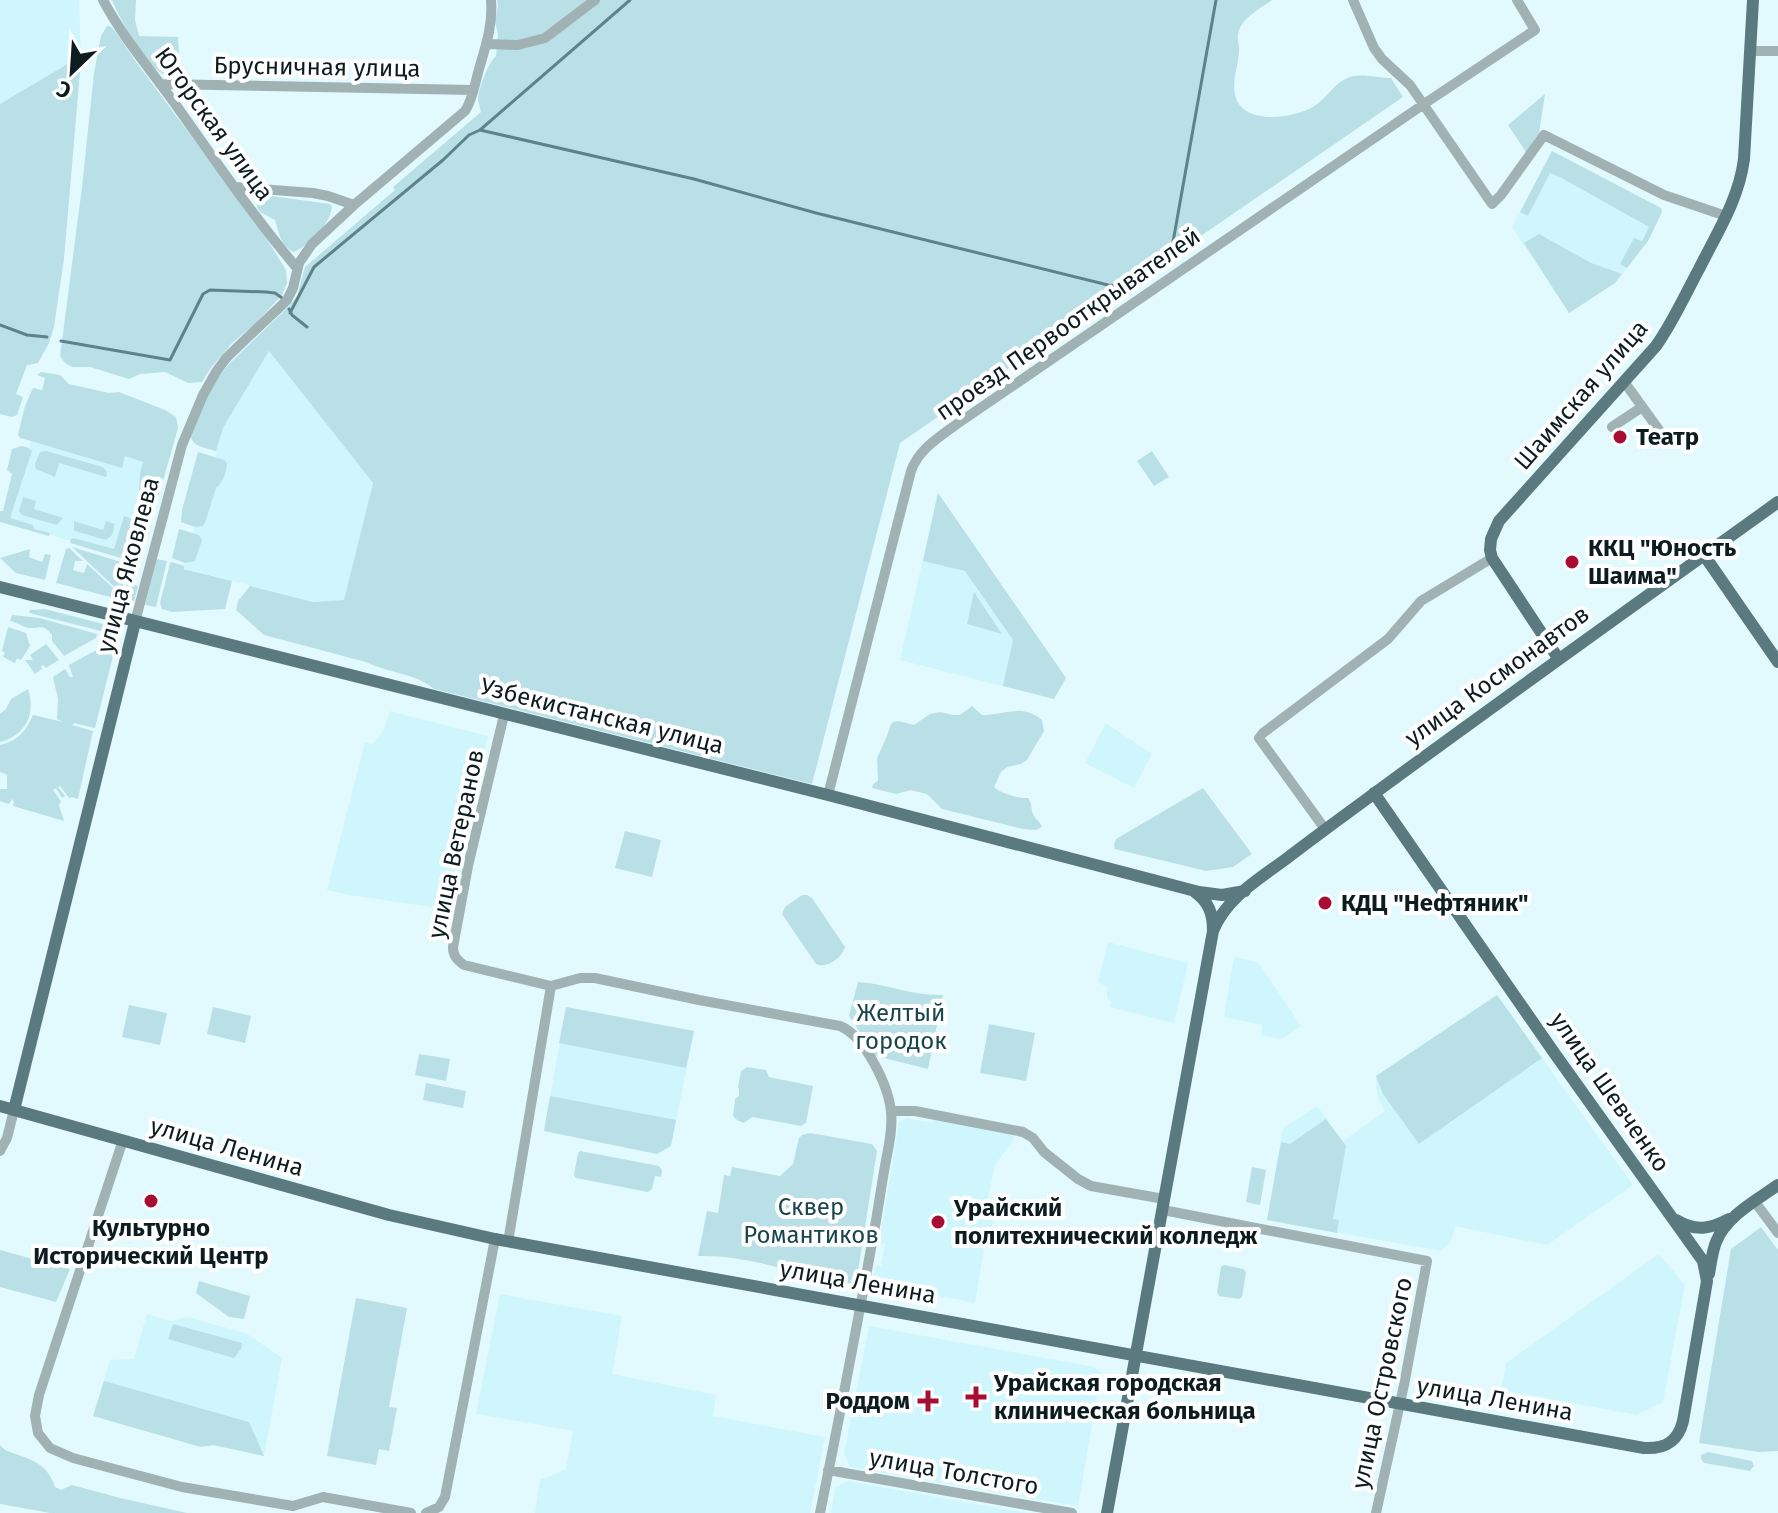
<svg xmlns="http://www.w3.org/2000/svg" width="1778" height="1513" font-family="'Fira Sans',sans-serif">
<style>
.built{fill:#cff6fd}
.green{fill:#bae0e7}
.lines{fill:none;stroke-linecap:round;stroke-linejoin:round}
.stream{stroke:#5e8289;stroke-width:3}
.minor{stroke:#a1b2b5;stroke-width:10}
.major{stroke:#5b7a7f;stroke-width:12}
.poi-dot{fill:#a70e32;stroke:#fff;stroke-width:3}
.labels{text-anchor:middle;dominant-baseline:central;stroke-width:8;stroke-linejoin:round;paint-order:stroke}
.street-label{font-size:24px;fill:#0d1c1f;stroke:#fff}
.poi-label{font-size:24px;font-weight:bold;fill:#0d1c1f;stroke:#fff;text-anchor:start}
.park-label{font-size:24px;fill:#1a454b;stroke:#fff}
</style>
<rect width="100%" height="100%" fill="#e2fafe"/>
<path class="built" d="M0,0H79L81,60L0,107Z
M1552,151L1661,208L1662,212L1648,241L1615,283L1569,313L1512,227Z
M269,351L373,483L344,600L313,602L183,568L223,428Z
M43,403L156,437L122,556L6,522Z
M938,493L1066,678L1054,699L900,660Z
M390,711L488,736L446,909L349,895L327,890L365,742L373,744L384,730Z
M1106,723L1152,754L1134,788L1085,763Z
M1108,942L1188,963L1174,1023L1110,1007L1111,1002L1107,998V987L1098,982Z
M1234,957L1258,962L1301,1026L1281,1039L1261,1035L1263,1025L1224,1017Z
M1497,995L1633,1185L1547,1245L1455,1226L1451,1242L1441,1251L1267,1220L1283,1128L1317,1106L1343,1141L1385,1111L1377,1095L1376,1076Z
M566,1007L694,1031L671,1146L657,1154L544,1131Z
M907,1118L932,1123L933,1119L1014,1134L1013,1140L995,1165L987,1202L996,1204L990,1237L985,1241L975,1304L962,1300L872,1285L875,1266H881L885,1244L879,1243L899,1122Z
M1657,1255L1661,1256L1685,1285L1663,1402L1637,1415L1501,1390L1506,1363Z
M500,1294L622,1316L612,1374L716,1395L713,1416L825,1437L810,1513H535L540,1480L566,1469L573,1431L476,1414Z
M147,1314L171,1321L187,1317L246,1333L282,1358L264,1456L213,1445L201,1447L93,1416L110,1360L134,1359Z
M869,1326L1095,1367L1101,1372L1078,1506L850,1467L844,1453Z
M848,1481L914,1493L1028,1513H831L835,1488Z"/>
<path class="green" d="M112,0H136L135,20L139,36L178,37C178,45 180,55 179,62C169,111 116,13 112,0Z
M497,0H1272C1260,9 1241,18 1238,34C1237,40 1240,47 1239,52C1238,67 1232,81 1235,95C1242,125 1290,119 1311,108C1327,100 1335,79 1354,76C1365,74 1380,78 1391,78L1403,97L900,443L812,784L434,689C415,673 388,673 366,662L264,635L236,610L238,601L250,586L313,602L344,600L373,483L269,351L223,428L216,451C207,448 191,447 191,435L212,385L230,363L290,305L297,296L305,267L395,190L393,187L481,112C481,112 478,100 478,99C479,88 488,63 496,56L498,34L495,22L498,6Z
M107,26H110L116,32L136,62L260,228L286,270L287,283L282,295L255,324L232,343L210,369L202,382L188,383L165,372L140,374L129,379L90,367H72L65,363L60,356L82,187L94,73L101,36Z
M76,59L81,60L64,259L54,327L49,343L38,363L27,365L16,394L23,397L17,415L12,417L0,414V104Z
M1545,94L1539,133L1526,152L1508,125Z
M1552,151L1661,208L1662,212L1648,241L1627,268L1620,264L1634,238L1642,241L1649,227L1560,177L1550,173L1528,216L1520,212Z
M271,196L330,204L332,206C331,224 309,245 294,252C280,245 279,233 275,220L260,212L257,207C259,199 262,197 271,196Z
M1539,234L1591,263L1622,274L1615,283L1569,313L1524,243Z
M41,372L60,375L69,384L109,393L119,392L165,410L176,417L178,428L159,495L154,499L151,514L142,512L145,497L139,495L140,473L143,462L125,456L122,468L31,441L20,438L18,435L25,406L33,388L42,390L45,378L37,375Z
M22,446L29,448L32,451L10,518L33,525L34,529L50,533L49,536L0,522V511H3L12,474L7,470L12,449Z
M46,451L103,467L107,472L106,477L59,463L55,477L36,469L35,464L40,452Z
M1152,451L1169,477L1154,486L1137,461Z
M198,452L224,460L227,463C226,472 224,482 216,488L205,523L203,526L195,527L181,522L182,510Z
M938,493L1066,678L1054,699L1003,686L1013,640L965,571L923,561Z
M23,497L36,501L34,509L63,518L57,525L22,515L19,511Z
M124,516L132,519L121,558L70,543L71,539L73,538L114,549Z
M74,521L103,530L106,521L115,524L112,535L106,540L78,532L74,530Z
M140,522L148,527L149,533L141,548L131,584L138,586L134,602L128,601L126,576L132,577L138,555L128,551L138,523Z
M179,529L199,535L202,540L195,561L185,563L172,558Z
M72,547L121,562L124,596Z
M69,548L83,561H75L73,570L84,573L87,564L123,597L122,600L56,583L66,549Z
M30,549L29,557L42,562L45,554L51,555L45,580L16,573L0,558Z
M156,559L167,561L156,607L145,605Z
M172,562L184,566V569L232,581L225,609L172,612L162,609L160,603L170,563Z
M974,592L1002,634L967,624Z
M45,609L115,627L113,634L29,613L30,610Z
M12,615L40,618L97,634L96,638L64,656L52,641V635C42,623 41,629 29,628C23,627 16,622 10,621Z
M8,627L26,633L30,646L21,660L17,658L15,663L3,657L5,653L2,651Z
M46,644L59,660L46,668L43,665L41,667L42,669L35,674L25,660H33L30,655Z
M102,647L114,652L95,728L74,723L72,725L93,731L78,799L72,797L69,798L60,786L58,787L65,796L62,798L56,788L53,790L61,801L59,805L64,821L13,806L14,802L12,799L9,804L0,801V789H7V775L0,772V745C18,741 26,731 33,715L63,722L57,719L58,699L53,677L65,669L70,677H73L69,665Z
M28,689C36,714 26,735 0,742V714L6,709L11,699Z
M972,706L982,715C1005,715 1023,703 1042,720L1044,731L1027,760L1021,764L1007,767L1001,772L994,787C1000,793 1019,799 1028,798C1033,804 1030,809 1034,816C1037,821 1040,821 1042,827L1036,830L1023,829L942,809L927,794L911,790L896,794L872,788L873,784L878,781L877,758L887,736L890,726L893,722L899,721L914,725L930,714L940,712L953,715H960Z
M1203,788L1252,854L1233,867L1206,871L1115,849L1114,845L1116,839Z
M625,831L661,840L652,877L615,868Z
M802,895H807L812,898L845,947C842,958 827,969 816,964L782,914L785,907Z
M858,982C888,984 912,996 943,995L928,1069L876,1056L849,1016Z
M1497,995L1542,1058L1419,1144L1383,1094L1376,1076Z
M129,1005L167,1013L160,1045L122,1037Z
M213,1007L251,1016L245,1043L207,1034Z
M566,1007L694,1031L686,1068L559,1043Z
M989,1024L1035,1033L1026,1081L980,1073Z
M419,1054L450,1059L446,1081L415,1075Z
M747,1067L766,1070L769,1077L813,1086L806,1123L801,1126L752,1117L744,1123L737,1120L733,1116L735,1099L739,1096V1090L738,1087L741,1071Z
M426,1083L466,1091L463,1108L423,1100Z
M550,1096L676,1120L671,1146L657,1154L544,1131Z
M1326,1119L1346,1146L1333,1219L1339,1220L1337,1233L1267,1220L1281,1142L1290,1144Z
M810,1133L872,1144L877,1151L856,1284C839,1281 822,1279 805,1274C769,1265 735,1255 698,1256L707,1211L718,1213L724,1175L730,1176L732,1167L780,1176L793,1164L799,1138L802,1135Z
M580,1151L659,1166L662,1170L661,1177L655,1176L652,1189L648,1192L576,1178L574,1175L578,1153Z
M1252,1167L1266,1170L1260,1205L1246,1202Z
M1761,1227L1778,1250V1451L1759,1452L1699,1443L1731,1249Z
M0,1250L70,1269L56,1302L0,1287Z
M1224,1265L1243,1269L1246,1272L1242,1297L1239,1299L1219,1296L1217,1292L1221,1267Z
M199,1281L250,1296L244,1319L229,1317L196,1293Z
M356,1298L407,1308L389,1407L397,1408L389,1451L379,1449L376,1465L327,1456Z
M173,1324L242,1343L241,1349L234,1358L168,1339Z
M104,1381L249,1422L264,1456L213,1445L201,1447L93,1416Z
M0,1445L5,1450C29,1460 46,1460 55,1487L61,1490L72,1485L120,1498L187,1513H50L0,1504Z
M1708,1452L1752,1461L1754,1466L1750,1471L1704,1463L1701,1459V1455Z"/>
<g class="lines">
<path class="stream" d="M480,130L694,179L816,213L1108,285L1121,286L1167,251L1173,242L1216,0
M289,309L292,315L307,327
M290,313L314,267L443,160L469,135L480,130L630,0
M0,325L27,335L47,337
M61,341L170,360L203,294L210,290L266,292L275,293L282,298"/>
<path class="minor" d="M103,0C122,36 149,68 173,101C213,157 252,215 297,268
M1353,0L1374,48L1382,59L1410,85L1492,204L1501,195L1544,135L1664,195L1726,216
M487,44L518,45L545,38L595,0
M1750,51H1778
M160,84L473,90
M235,187L313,193L328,196L354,205
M1625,383L1667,441
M1612,427L1642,407
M135,622L182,445L203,395L216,372L227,357L287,300L293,288L299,263L312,244L354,205L465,111C473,99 475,83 479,69C486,45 493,25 491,0
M504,715L468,866L453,947C453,956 457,960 464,965L551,986L580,978H595L699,1000L840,1026C865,1036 889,1087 891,1112C893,1130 888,1149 885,1166C881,1188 878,1210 874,1232C857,1326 839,1420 820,1513
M828,795L911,471C919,449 938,438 957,424L1424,104L1535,30L1517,0
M1325,829L1259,738L1263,733L1388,639L1421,601L1492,558
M891,1111H915L1023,1132L1033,1138L1044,1152L1078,1179L1091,1186L1164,1199
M123,1140L39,1395L35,1416L38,1433L50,1448L73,1458L182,1487L293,1506L323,1497L411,1513
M0,1151L7,1138L14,1110
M1755,1202L1778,1233
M1163,1210L1427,1261L1404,1385L1376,1513
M508,1242L551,986
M828,1470L1072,1513
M426,1513L439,1507L445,1497L495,1239"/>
<path class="major" d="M1704,555L1778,662
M0,587L828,795L1199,892L1222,895L1245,891
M1558,658L1492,558L1490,550L1491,539L1499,521L1656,346C1673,322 1685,295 1699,269C1717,233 1739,199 1744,159L1753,0
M1213,931C1226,898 1259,879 1286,859C1312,839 1338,820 1364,801C1501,700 1640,601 1778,502
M0,1106L389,1215L495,1239L1644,1448C1665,1449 1678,1442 1683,1421L1707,1281L1703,1261L1555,1054L1374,793
M14,1110L135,622
M1676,1220C1696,1232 1710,1229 1729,1219
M1709,1274C1711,1263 1712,1252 1716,1242C1726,1216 1757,1200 1778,1185
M1107,1513L1213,931C1213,914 1209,902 1195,892"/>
</g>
<g class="poi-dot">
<circle cx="1620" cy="437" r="8"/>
<circle cx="1572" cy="562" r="8"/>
<circle cx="1325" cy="903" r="8"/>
<circle cx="151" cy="1201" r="8"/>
<circle cx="938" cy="1222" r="8"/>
<path d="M972 1385h8v8h8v8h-8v8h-8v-8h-8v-8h8z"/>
<path d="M924 1389h8v8h8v8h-8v8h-8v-8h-8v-8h8z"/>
</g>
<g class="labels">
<g class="street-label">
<text transform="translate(317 67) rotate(1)">Брусничная улица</text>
<text transform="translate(214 124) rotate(54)">Югорская улица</text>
<text transform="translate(1068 324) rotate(-35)">проезд Первооткрывателей</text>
<text transform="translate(1581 395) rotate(-49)">Шаимская улица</text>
<text transform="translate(128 565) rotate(-75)">улица Яковлева</text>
<text transform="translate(1497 676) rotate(-36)">улица Космонавтов</text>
<text transform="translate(602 716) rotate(14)">Узбекистанская улица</text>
<text transform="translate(456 844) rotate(-78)">улица Ветеранов</text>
<text transform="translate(1610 1092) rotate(55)">улица Шевченко</text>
<text transform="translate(227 1147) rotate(16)">улица Ленина</text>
<text transform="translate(858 1282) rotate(10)">улица Ленина</text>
<text transform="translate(1382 1383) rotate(-78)">улица Островского</text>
<text transform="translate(1495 1399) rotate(10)">улица Ленина</text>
<text transform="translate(954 1472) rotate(10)">улица Толстого</text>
</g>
<g class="poi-label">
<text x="1636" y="437">Театр</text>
<text x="1588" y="548">ККЦ "Юность<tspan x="1588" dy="28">Шаима"</tspan></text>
<text x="1341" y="903">КДЦ "Нефтяник"</text>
<text x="954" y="1208">Урайский<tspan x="954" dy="28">политехнический колледж</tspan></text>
<text x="151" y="1228" text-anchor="middle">Культурно<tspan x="151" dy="28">Исторический Центр</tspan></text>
<text x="994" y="1383">Урайская городская<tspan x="994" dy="28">клиническая больница</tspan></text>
<text x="910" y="1401" text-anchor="end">Роддом</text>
</g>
<g class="park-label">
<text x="901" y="1013">Желтый<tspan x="901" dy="28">городок</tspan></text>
<text x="811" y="1207">Сквер<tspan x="811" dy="28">Романтиков</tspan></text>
</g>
</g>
<g transform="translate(72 72) rotate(205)" stroke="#ffffff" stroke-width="6" paint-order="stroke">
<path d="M0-6L14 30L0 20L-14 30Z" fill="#0d1c1f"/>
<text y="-12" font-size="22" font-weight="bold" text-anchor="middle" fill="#0d1c1f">С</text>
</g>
</svg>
